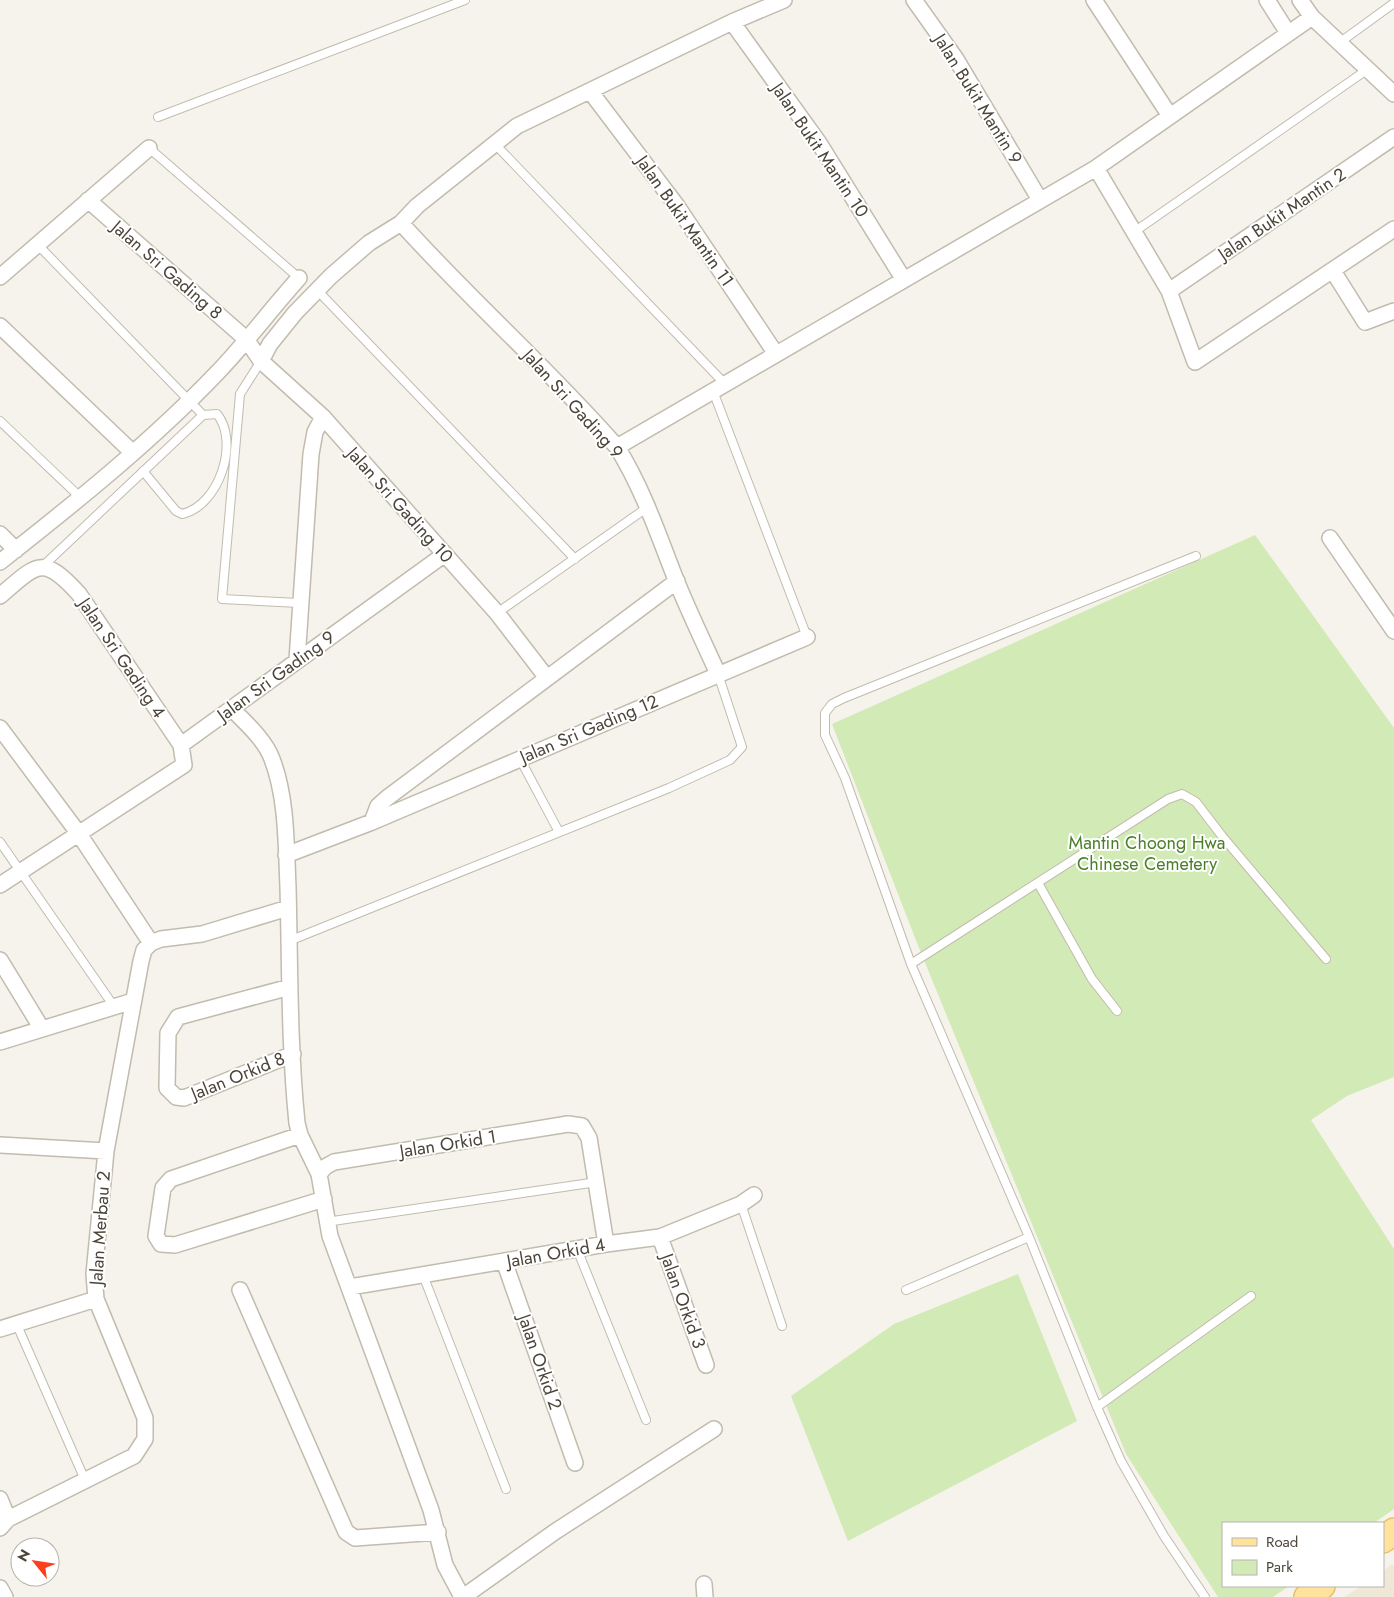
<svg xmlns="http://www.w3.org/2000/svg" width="1394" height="1597" font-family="Jost,sans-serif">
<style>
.education{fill:#efe8d6}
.green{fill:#d2eab5}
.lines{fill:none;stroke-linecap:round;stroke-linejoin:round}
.service-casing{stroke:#c2bbae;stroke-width:10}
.minor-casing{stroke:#c2bbae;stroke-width:18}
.primary-casing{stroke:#e6c16a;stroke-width:28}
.service{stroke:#fff;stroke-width:8}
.minor{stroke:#fff;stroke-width:15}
.primary{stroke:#ffe39c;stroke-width:25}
.labels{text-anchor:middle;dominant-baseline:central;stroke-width:4;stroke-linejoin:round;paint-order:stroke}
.street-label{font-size:18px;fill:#4b4439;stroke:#fff}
.park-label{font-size:18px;fill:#4a7f2a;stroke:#fff}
</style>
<rect width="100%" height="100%" fill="#f6f3ec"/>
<path class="education" d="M1392,1564L1394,1566V1597H1344L1361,1586H1383V1571Z"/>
<path class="green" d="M1255,535L1394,728V1077L1347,1096L1311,1120L1394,1249V1509L1374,1523H1223V1586H1289L1273,1597H1218L1126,1454L917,943L832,724Z
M1018,1274L1077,1421L848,1541L791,1396L894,1324Z"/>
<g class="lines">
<g class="service-casing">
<path id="service" d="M1339,43L1394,3
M158,117L465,0
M494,143L725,384
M149,148L299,278
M1134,232L1368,69
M37,244L203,415L42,567
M317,290L575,559
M261,361L240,394L222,599L299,603
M713,391L807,637
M0,421L80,497
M143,471L176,511L182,514C219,506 240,442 217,414L203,415
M1196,556L844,698L832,704L825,713V735L845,778L911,964L1029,1237L1097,1407L1121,1461L1164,1536L1205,1597
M497,613L648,507
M520,759L559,832
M0,842L113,1005
M1038,883L1092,979L1117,1011
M289,941L669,788L730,760L742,747L718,674
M911,964L1168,799L1182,794L1196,802L1222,836L1326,959
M741,1204L782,1326
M326,1222L597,1182
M577,1249L646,1420
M423,1275L506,1489
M906,1290L1029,1237
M17,1325L85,1480
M1097,1407L1251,1296"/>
</g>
<g class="minor-casing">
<path id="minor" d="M914,0L956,59L1040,200
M1094,0L1170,116
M1267,0L1288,33
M1300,0L1312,17L1394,94
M732,22L819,143L904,280
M590,91L677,206L776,354
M1096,168L1169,291L1195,362L1394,229
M88,200L246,339L261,361L323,417L497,613L547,678
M401,223C470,300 549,369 617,447C643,489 658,534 676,580C689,612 704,643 718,674
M1333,271L1365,322L1394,311
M0,277L149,148
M1169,291L1394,137
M0,326L132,452
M261,361L270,344L295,313L331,276L369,243L401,223L417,206L517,126L732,22L784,0
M617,447L1096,168L1312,17
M0,534L16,550
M1330,538L1394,631
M0,562C75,503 151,442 217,373C246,343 271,309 299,278
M0,596C37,564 43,554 79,594L181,745L184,765L0,885
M297,660L311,454L315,432L323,417
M232,709C246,723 265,740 272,759C287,798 286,845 288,887C290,965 289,1045 297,1123L300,1135L319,1174L330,1236L431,1510L445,1565L462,1597
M0,728L79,834L151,943
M181,745L445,554
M372,822L378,806L387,798L677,581
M286,855L372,822L807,637
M0,960L42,1029
M290,987L178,1017L168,1033L167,1088L176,1097L184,1098L293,1054
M0,1042L133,1001
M300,1135L171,1179L163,1188L156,1236L161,1244L175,1245L324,1199
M0,1145L106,1151
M319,1174L325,1167L334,1162L568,1124L582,1126L589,1138L606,1244
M660,1237L706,1365
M504,1261L575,1463
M350,1287L606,1244L660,1237L741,1204L754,1195
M240,1290L346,1532L355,1538L438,1532
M0,1329L96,1299
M0,1499L8,1519
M0,1528L8,1519L134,1456L145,1439V1418L96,1299L94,1274L106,1151L141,961L144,950L151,943L161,939L202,934L288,908
M704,1584L705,1597
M0,1588L5,1597
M463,1597L556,1531L714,1429"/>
</g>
<g class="primary-casing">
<path id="primary" d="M1383,1540L1394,1531
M1307,1597L1322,1586"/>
</g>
<use href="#service" class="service"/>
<use href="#minor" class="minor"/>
<use href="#primary" class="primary"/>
</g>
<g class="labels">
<g class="street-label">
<text transform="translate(978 99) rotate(58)">Jalan Bukit Mantin 9</text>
<text transform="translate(820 150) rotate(56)">Jalan Bukit Mantin 10</text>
<text transform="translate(1282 214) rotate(-34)">Jalan Bukit Mantin 2</text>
<text transform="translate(685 221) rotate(55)">Jalan Bukit Mantin 11</text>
<text transform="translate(167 270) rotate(41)">Jalan Sri Gading 8</text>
<text transform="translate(573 404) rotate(48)">Jalan Sri Gading 9</text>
<text transform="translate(400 505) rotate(48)">Jalan Sri Gading 10</text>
<text transform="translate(122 658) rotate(56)">Jalan Sri Gading 4</text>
<text transform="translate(276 676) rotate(-36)">Jalan Sri Gading 9</text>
<text transform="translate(589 729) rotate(-23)">Jalan Sri Gading 12</text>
<text transform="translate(238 1076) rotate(-22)">Jalan Orkid 8</text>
<text transform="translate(448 1144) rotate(-9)">Jalan Orkid 1</text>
<text transform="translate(100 1228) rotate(-86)">Jalan Merbau 2</text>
<text transform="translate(556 1253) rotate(-10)">Jalan Orkid 4</text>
<text transform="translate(683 1301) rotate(70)">Jalan Orkid 3</text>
<text transform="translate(540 1362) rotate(71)">Jalan Orkid 2</text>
</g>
<g class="park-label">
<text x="1147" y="843">Mantin Choong Hwa<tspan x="1147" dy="21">Chinese Cemetery</tspan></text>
</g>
</g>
<rect x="1222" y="1522" width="162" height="65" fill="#ffffff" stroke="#b7b4b0"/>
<rect x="1232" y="1538" width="25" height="8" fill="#ffe39c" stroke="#b7b4b0"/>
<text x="1266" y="1547" font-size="15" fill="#4b4439">Road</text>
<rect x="1232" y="1560" width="25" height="15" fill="#d2eab5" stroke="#b7b4b0"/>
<text x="1266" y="1572" font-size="15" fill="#4b4439">Park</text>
<g transform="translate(35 1562) rotate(300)"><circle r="24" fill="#ffffff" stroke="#b7b4b0"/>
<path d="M0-4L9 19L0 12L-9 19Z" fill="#fc3f1d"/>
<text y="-8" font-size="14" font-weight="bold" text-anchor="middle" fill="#4b4439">N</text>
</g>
</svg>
